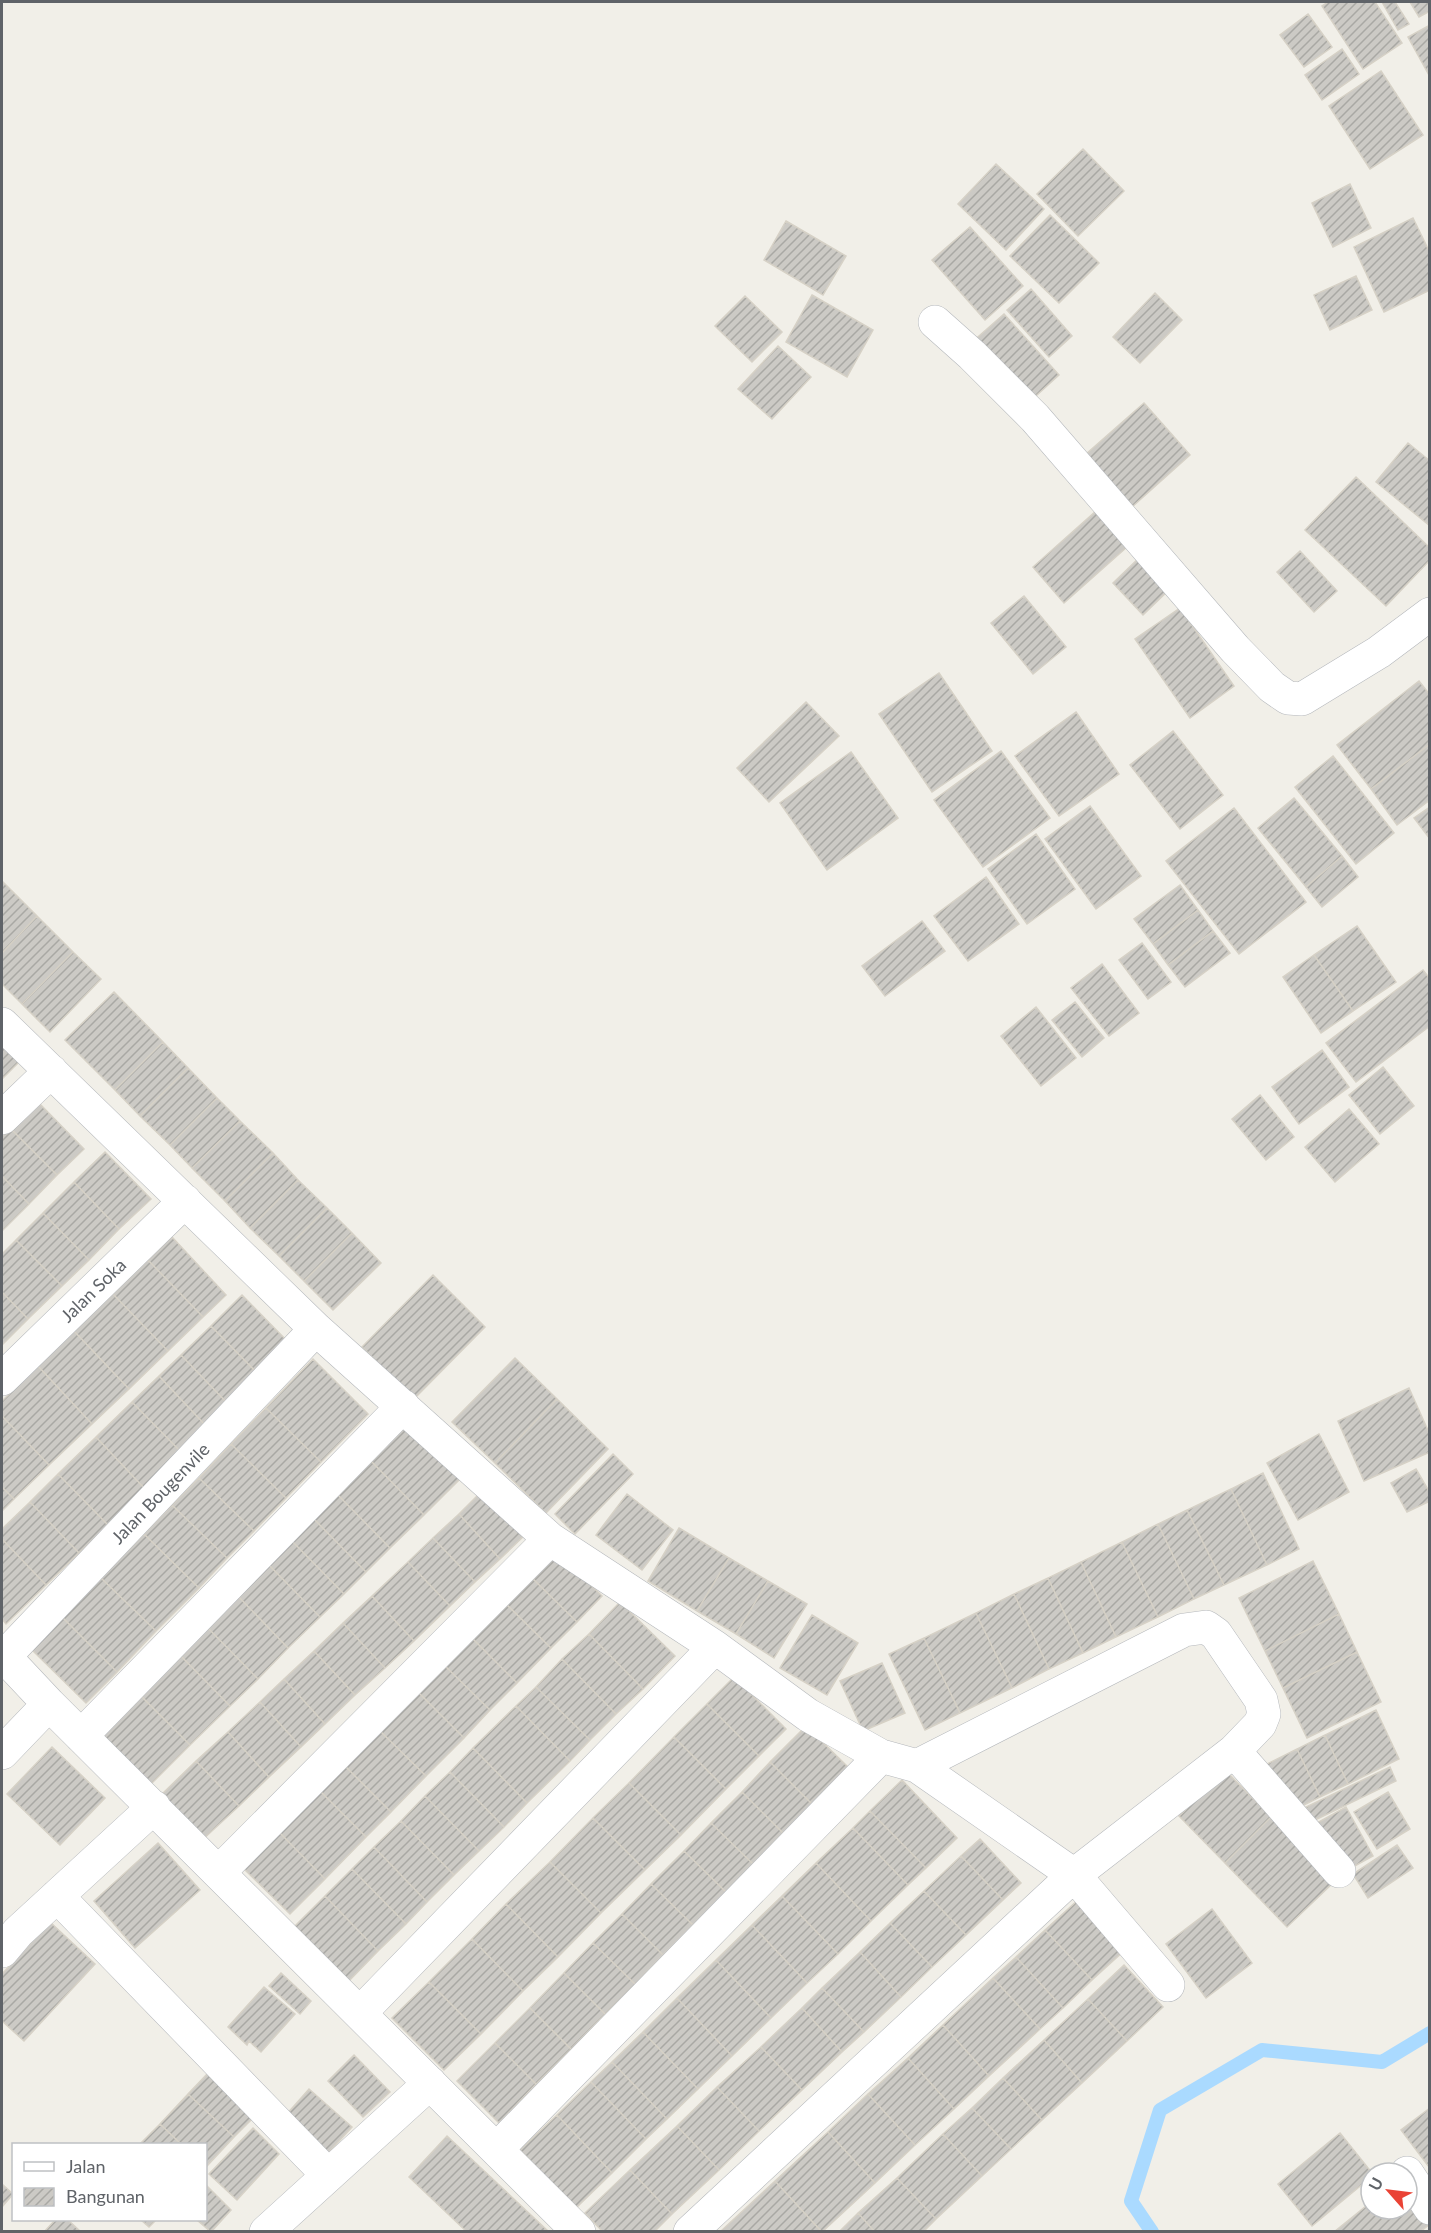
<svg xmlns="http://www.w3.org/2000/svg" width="1431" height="2233" font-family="Lato,sans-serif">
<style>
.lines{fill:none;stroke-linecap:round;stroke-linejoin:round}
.stream{stroke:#aadaff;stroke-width:14}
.building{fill:url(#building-hatch);stroke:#d6d1c6;stroke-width:1.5}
.minor-casing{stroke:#b5b8bc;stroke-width:34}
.minor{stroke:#fff;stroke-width:33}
.labels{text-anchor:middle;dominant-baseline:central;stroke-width:5;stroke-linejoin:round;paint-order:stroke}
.street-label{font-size:18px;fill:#5f6368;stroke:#fff}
</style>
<defs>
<pattern id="building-hatch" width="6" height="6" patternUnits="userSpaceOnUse" patternTransform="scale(1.5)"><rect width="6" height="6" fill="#cccac5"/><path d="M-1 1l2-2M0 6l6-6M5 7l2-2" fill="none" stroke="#a9a8a4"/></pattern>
</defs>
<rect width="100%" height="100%" fill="#f1efe8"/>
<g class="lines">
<path class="stream" d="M1152,2232L1131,2201L1160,2110L1262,2050L1382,2062L1430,2033"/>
</g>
<path class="building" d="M1328,2H1375L1402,43L1363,69L1322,6Z
M1382,2H1395L1409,24L1398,30Z
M1410,2H1430V11L1419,17Z
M1308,14L1332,47L1304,67L1280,35Z
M1430,25V77L1408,37Z
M1342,49L1359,74L1322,100L1305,75Z
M1381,71L1423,135L1370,169L1329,106Z
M1083,149L1124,191L1078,236L1037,194Z
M996,164L1044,209L1006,250L958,204Z
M1350,184L1371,228L1333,247L1312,203Z
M1050,215L1099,263L1059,303L1010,256Z
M1413,218L1430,253V290L1384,312L1354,247Z
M786,221L846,256L823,295L764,260Z
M970,227L1023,286L985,320L932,260Z
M1356,276L1372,310L1330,330L1314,295Z
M1031,289L1072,336L1049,357L1007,310Z
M1155,293L1182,320L1140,363L1113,337Z
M812,295L873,330L847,377L786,342Z
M745,296L782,332L752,362L715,326Z
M1004,314L1059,375L1026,405L971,343Z
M778,346L811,377L772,419L738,389Z
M1144,403L1190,455L1132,507L1086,454Z
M1408,443L1430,461V526L1376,482Z
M1356,477L1430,548V560L1386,606L1305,530Z
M1105,503L1136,539L1064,603L1033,567Z
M1300,551L1337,591L1314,612L1277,572Z
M1142,555L1173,586L1143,615L1113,583Z
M1024,596L1066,647L1033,674L991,623Z
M1180,608L1234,686L1190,718L1135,639Z
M939,673L992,751L932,792L879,714Z
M1419,681L1430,695V744L1371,789L1337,745Z
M806,702L839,736L769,802L737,768Z
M1076,712L1119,774L1059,816L1015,756Z
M1173,731L1223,795L1180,829L1130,765Z
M1430,744V800L1397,825L1371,789Z
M1001,751L1050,818L983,867L934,800Z
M851,752L898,818L827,870L780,803Z
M1333,756L1394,833L1356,864L1295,787Z
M1294,798L1342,856L1306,887L1258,828Z
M1090,806L1141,876L1096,909L1045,839Z
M1430,807V839L1414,818Z
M1234,808L1306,902L1239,954L1166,861Z
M1036,834L1075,889L1027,924L988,869Z
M1342,856L1358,877L1322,907L1306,887Z
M986,877L1019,924L968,961L934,916Z
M2,881L37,916L2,953Z
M1180,885L1198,910L1153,944L1134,919Z
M1198,910L1213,931L1168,965L1153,944Z
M37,916L73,952L22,1004L2,984V953Z
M922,921L945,951L885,996L862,966Z
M1357,926L1396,982L1353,1011L1314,955Z
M1213,931L1230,953L1185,987L1168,965Z
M1142,943L1171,982L1148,999L1119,960Z
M73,952L101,979L50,1032L22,1004Z
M1314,955L1353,1011L1321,1033L1283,977Z
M1102,964L1139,1013L1109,1036L1071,988Z
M1423,970L1430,979V1026L1356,1082L1326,1043Z
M114,992L163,1042L115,1090L65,1040Z
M1075,1002L1104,1038L1082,1057L1052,1020Z
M1036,1007L1076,1058L1041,1086L1001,1036Z
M2,1036L23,1058L3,1078L2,1076Z
M163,1042L188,1068L140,1116L115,1090Z
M1322,1050L1349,1087L1299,1124L1272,1087Z
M1383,1067L1414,1106L1380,1134L1349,1095Z
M188,1068L217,1098L170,1145L140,1116Z
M1260,1095L1294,1137L1266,1160L1232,1119Z
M217,1098L240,1121L192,1168L170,1145Z
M37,1101L84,1149L57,1175L10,1128Z
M1349,1109L1379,1144L1335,1182L1305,1147Z
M240,1121L273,1153L225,1201L192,1168Z
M10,1128L57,1175L29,1204L2,1176V1136Z
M105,1152L151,1199L119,1229L74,1182Z
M273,1153L298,1180L250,1228L225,1201Z
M2,1176L29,1204L2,1231Z
M298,1180L327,1208L279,1256L250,1228Z
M74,1182L119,1229L89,1260L43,1213Z
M327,1208L352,1233L304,1281L279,1256Z
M43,1213L89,1260L62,1286L16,1240Z
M352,1233L381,1263L333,1310L304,1281Z
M172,1237L226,1295L203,1317L148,1260Z
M16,1240L62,1286L28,1319L2,1292V1254Z
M148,1260L203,1317L168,1351L113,1294Z
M433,1275L485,1327L414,1399L362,1347Z
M2,1292L28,1319L2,1345Z
M113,1294L168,1351L129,1389L74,1331Z
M242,1295L292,1346L261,1377L211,1326Z
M211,1326L261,1377L230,1406L181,1355Z
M74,1331L129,1389L92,1424L38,1366Z
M181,1355L230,1406L208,1428L159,1376Z
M515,1358L557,1399L495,1463L452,1422Z
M313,1359L368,1414L321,1462L266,1408Z
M38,1366L92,1424L49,1465L2,1416V1401Z
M159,1376L208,1428L182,1453L132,1402Z
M1409,1388L1430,1435V1452L1364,1481L1338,1421Z
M557,1399L608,1449L546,1513L495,1463Z
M132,1402L182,1453L145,1489L96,1437Z
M266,1408L321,1462L286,1498L231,1444Z
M2,1416L49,1465L14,1499L2,1487Z
M408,1424L461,1478L424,1515L371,1461Z
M1319,1434L1349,1492L1298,1520L1267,1463Z
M96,1437L145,1489L108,1525L58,1474Z
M231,1444L286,1498L254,1531L199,1478Z
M613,1454L633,1474L575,1534L555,1514Z
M371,1461L424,1515L390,1548L337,1494Z
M1416,1469L1430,1493V1501L1407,1512L1391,1483Z
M1263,1473L1299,1549L1267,1565L1231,1489Z
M58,1474L108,1525L79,1553L30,1502Z
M199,1478L254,1531L227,1558L172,1505Z
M2,1487L14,1499L2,1511Z
M486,1487L528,1532L500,1559L459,1514Z
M1231,1489L1267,1565L1224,1585L1187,1510Z
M337,1494L390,1548L366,1572L313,1518Z
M627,1494L673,1530L642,1570L596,1535Z
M30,1502L79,1553L46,1585L2,1539V1529Z
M172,1505L227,1558L199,1588L144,1534Z
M1187,1510L1224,1585L1194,1599L1158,1524Z
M459,1514L500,1559L475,1582L433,1538Z
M313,1518L366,1572L344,1594L291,1540Z
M1158,1524L1194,1599L1158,1617L1122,1542Z
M679,1528L729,1558L697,1611L648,1581Z
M144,1534L199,1588L156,1631L101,1578Z
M433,1538L475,1582L450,1606L408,1562Z
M2,1539L46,1585L6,1624L2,1619Z
M291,1540L344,1594L320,1617L267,1563Z
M1122,1542L1158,1617L1116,1637L1081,1562Z
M555,1550L602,1596L577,1622L530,1576Z
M729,1558L768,1581L736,1634L697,1611Z
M1313,1561L1339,1614L1265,1651L1239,1598Z
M408,1562L450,1606L414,1641L372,1596Z
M1081,1562L1116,1637L1083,1653L1048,1578Z
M267,1563L320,1617L288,1648L236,1594Z
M530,1576L577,1622L551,1648L504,1602Z
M101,1578L156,1631L117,1672L62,1617Z
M1048,1578L1083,1653L1049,1669L1014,1594Z
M768,1581L807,1604L774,1658L736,1634Z
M236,1594L288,1648L258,1679L205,1625Z
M1014,1594L1049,1669L1012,1688L976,1613Z
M372,1596L414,1641L385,1668L343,1623Z
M504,1602L551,1648L517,1683L471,1637Z
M620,1602L675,1656L643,1689L589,1634Z
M976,1613L1012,1688L960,1713L924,1638Z
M1339,1614L1357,1652L1283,1688L1265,1651Z
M812,1615L858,1643L827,1695L780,1668Z
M62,1617L117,1672L86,1703L31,1649Z
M343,1623L385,1668L355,1695L314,1651Z
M205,1625L258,1679L230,1706L177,1652Z
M589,1634L643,1689L616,1714L562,1659Z
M471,1637L517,1683L490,1710L443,1664Z
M924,1638L960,1713L925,1730L889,1654Z
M314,1651L355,1695L325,1724L284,1679Z
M177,1652L230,1706L190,1745L137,1692Z
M1357,1652L1381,1702L1307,1738L1283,1688Z
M562,1659L616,1714L590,1740L536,1687Z
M882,1663L905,1713L863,1731L840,1681Z
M443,1664L490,1710L464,1738L417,1691Z
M734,1677L786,1729L759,1756L707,1704Z
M284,1679L325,1724L301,1747L260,1702Z
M536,1687L590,1740L570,1761L516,1706Z
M417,1691L464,1738L426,1776L379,1730Z
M137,1692L190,1745L147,1788L94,1734Z
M260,1702L301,1747L269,1777L228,1732Z
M707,1704L759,1756L726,1789L674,1737Z
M516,1706L570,1761L527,1803L473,1748Z
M1376,1710L1399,1759L1348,1784L1325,1735Z
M806,1726L848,1767L812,1804L770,1762Z
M379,1730L426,1776L391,1812L344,1765Z
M228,1732L269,1777L239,1806L196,1761Z
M1325,1735L1348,1784L1320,1797L1297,1749Z
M674,1737L726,1789L681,1835L629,1783Z
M52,1747L105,1798L60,1845L7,1794Z
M473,1748L527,1803L504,1827L450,1772Z
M1297,1749L1320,1797L1288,1813L1265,1765Z
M196,1761L239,1806L200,1842L159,1797Z
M770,1762L812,1804L783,1833L742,1792Z
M344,1765L391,1812L366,1837L319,1790Z
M1390,1767L1396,1781L1313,1821L1306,1807Z
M1226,1771L1271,1817L1225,1863L1179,1816Z
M450,1772L504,1827L479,1851L425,1796Z
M902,1780L957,1838L926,1868L870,1811Z
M629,1783L681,1835L645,1870L593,1818Z
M319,1790L366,1837L325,1879L279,1832Z
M742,1792L783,1833L753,1864L711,1823Z
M1388,1792L1410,1829L1377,1849L1354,1812Z
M425,1796L479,1851L454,1875L401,1821Z
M1346,1807L1373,1856L1342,1873L1315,1824Z
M870,1811L926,1868L908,1885L853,1828Z
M1271,1817L1334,1882L1287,1927L1225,1863Z
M593,1818L645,1870L601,1913L550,1862Z
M401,1821L454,1875L427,1902L374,1847Z
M711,1823L753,1864L726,1892L684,1851Z
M853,1828L908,1885L871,1921L816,1863Z
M279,1832L325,1879L290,1914L243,1868Z
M980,1839L1021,1883L1003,1900L961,1856Z
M158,1843L200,1890L135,1948L94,1901Z
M1397,1845L1413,1868L1368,1898L1353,1874Z
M374,1847L427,1902L406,1924L352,1869Z
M684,1851L726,1892L693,1925L651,1884Z
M961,1856L1003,1900L966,1935L924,1891Z
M550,1862L601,1913L558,1957L506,1904Z
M816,1863L871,1921L838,1954L782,1896Z
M352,1869L406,1924L378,1951L325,1896Z
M651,1884L693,1925L663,1955L622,1914Z
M924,1891L966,1935L932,1967L890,1923Z
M325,1896L378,1951L347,1983L293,1928Z
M782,1896L838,1954L807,1983L752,1925Z
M1079,1899L1125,1950L1092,1980L1045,1930Z
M506,1904L558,1957L523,1991L472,1939Z
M1212,1909L1252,1963L1206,1998L1166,1944Z
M622,1914L663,1955L635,1984L593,1943Z
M50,1922L95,1964L24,2041L2,2021V1974Z
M890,1923L932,1967L901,1997L860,1952Z
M752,1925L807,1983L771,2018L716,1960Z
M1045,1930L1092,1980L1063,2008L1016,1957Z
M472,1939L523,1991L481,2034L429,1982Z
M593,1943L635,1984L605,2014L564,1973Z
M860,1952L901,1997L864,2032L822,1988Z
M1016,1957L1063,2008L1040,2029L993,1978Z
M716,1960L771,2018L732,2056L677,1998Z
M1124,1965L1163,2007L1127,2041L1088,1999Z
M281,1973L311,2001L300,2014L269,1986Z
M564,1973L605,2014L571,2049L530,2008Z
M993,1978L1040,2029L989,2076L943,2025Z
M429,1982L481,2034L444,2070L392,2018Z
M264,1987L295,2014L261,2052L249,2041L247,2045L228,2027Z
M822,1988L864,2032L842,2052L802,2008Z
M677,1998L732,2056L698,2089L643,2032Z
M1088,1999L1127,2041L1082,2083L1044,2040Z
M530,2008L571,2049L536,2084L495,2043Z
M802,2008L842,2052L802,2090L761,2047Z
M943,2025L989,2076L954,2109L908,2058Z
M643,2032L698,2089L667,2119L612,2062Z
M1044,2040L1082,2083L1042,2120L1003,2078Z
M495,2043L536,2084L499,2123L457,2081Z
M761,2047L802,2090L759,2131L717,2087Z
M354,2055L390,2092L363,2117L328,2081Z
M908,2058L954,2109L915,2145L868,2094Z
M612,2062L667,2119L646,2139L591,2082Z
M208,2073L254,2117L234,2137L188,2094Z
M1003,2078L1042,2120L1011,2149L972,2108Z
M591,2082L646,2139L612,2173L557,2115Z
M717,2087L759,2131L719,2170L677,2126Z
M309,2089L352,2127L328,2153L286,2115Z
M188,2094L234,2137L206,2167V2144H181L160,2124Z
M868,2094L915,2145L875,2183L828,2132Z
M972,2108L1011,2149L982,2176L943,2134Z
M1430,2108V2167H1429L1401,2130Z
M557,2115L612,2173L576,2208L520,2150Z
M160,2124L181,2144H140Z
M677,2126L719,2170L672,2214L630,2170Z
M253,2128L279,2154L237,2200L209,2174Z
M828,2132L875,2183L822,2232L775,2181Z
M1340,2133L1372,2173L1371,2177L1312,2226L1278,2184Z
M943,2134L982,2176L936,2219L897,2178Z
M447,2136L549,2232H467L409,2177Z
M630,2170L672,2214L654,2232H603L585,2213Z
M897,2178L936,2219L923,2232H875L858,2213Z
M775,2181L822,2232H720Z
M2,2184L13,2194L2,2207Z
M206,2185L231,2210L211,2232L197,2220H206Z
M1407,2190L1430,2218V2224L1420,2232H1334L1371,2202V2209H1407Z
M858,2213L875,2232H839Z
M55,2220H68L81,2232H44Z
M141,2220H156L149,2227Z"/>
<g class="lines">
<g class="minor-casing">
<path id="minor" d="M935,322L972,355L1035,418L1235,649L1272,687L1288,698L1302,699L1379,652L1430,614
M2,1024L316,1329L550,1539L715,1647L808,1715L881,1756L917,1766L1074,1875L1168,1985
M2,1118L51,1071
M2,1379L185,1201
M2,1654L49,1704
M4,1657L316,1329
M81,1736L403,1406
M1234,1751L1339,1871
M2,1753L49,1704L579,2232
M219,1872L550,1539
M57,1896L328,2175
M2,1951L18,1932L154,1807
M360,2013L715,1647
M497,2149L881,1756
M1407,2173L1430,2208
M266,2232L430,2083
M690,2232L1074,1875L1234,1751L1260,1724L1264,1714L1261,1700L1216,1634L1206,1627L1184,1630L917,1766"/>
</g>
<use href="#minor" class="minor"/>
</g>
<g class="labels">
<g class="street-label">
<text transform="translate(93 1290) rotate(-44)">Jalan Soka</text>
<text transform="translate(160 1493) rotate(-46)">Jalan Bougenvile</text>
</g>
</g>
<rect width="1431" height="2233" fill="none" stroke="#5f6368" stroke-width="6"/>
<rect x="12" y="2143" width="195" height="78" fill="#ffffff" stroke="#bfc1c3" stroke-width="1.5"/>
<rect x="24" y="2162" width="30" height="9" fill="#ffffff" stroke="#bfc1c3" stroke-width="1.5"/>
<text x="66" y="2173" font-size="18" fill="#5f6368">Jalan</text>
<rect x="24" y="2188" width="30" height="18" fill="url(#building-hatch)" stroke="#bfc1c3" stroke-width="1.5"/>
<text x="66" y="2203" font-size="18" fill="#5f6368">Bangunan</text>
<g transform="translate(1389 2191) rotate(298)"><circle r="28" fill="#ffffff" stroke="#bfc1c3" stroke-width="1.5"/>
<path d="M0-4.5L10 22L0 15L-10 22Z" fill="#ea4335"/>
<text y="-9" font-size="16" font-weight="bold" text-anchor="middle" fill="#5f6368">U</text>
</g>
</svg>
